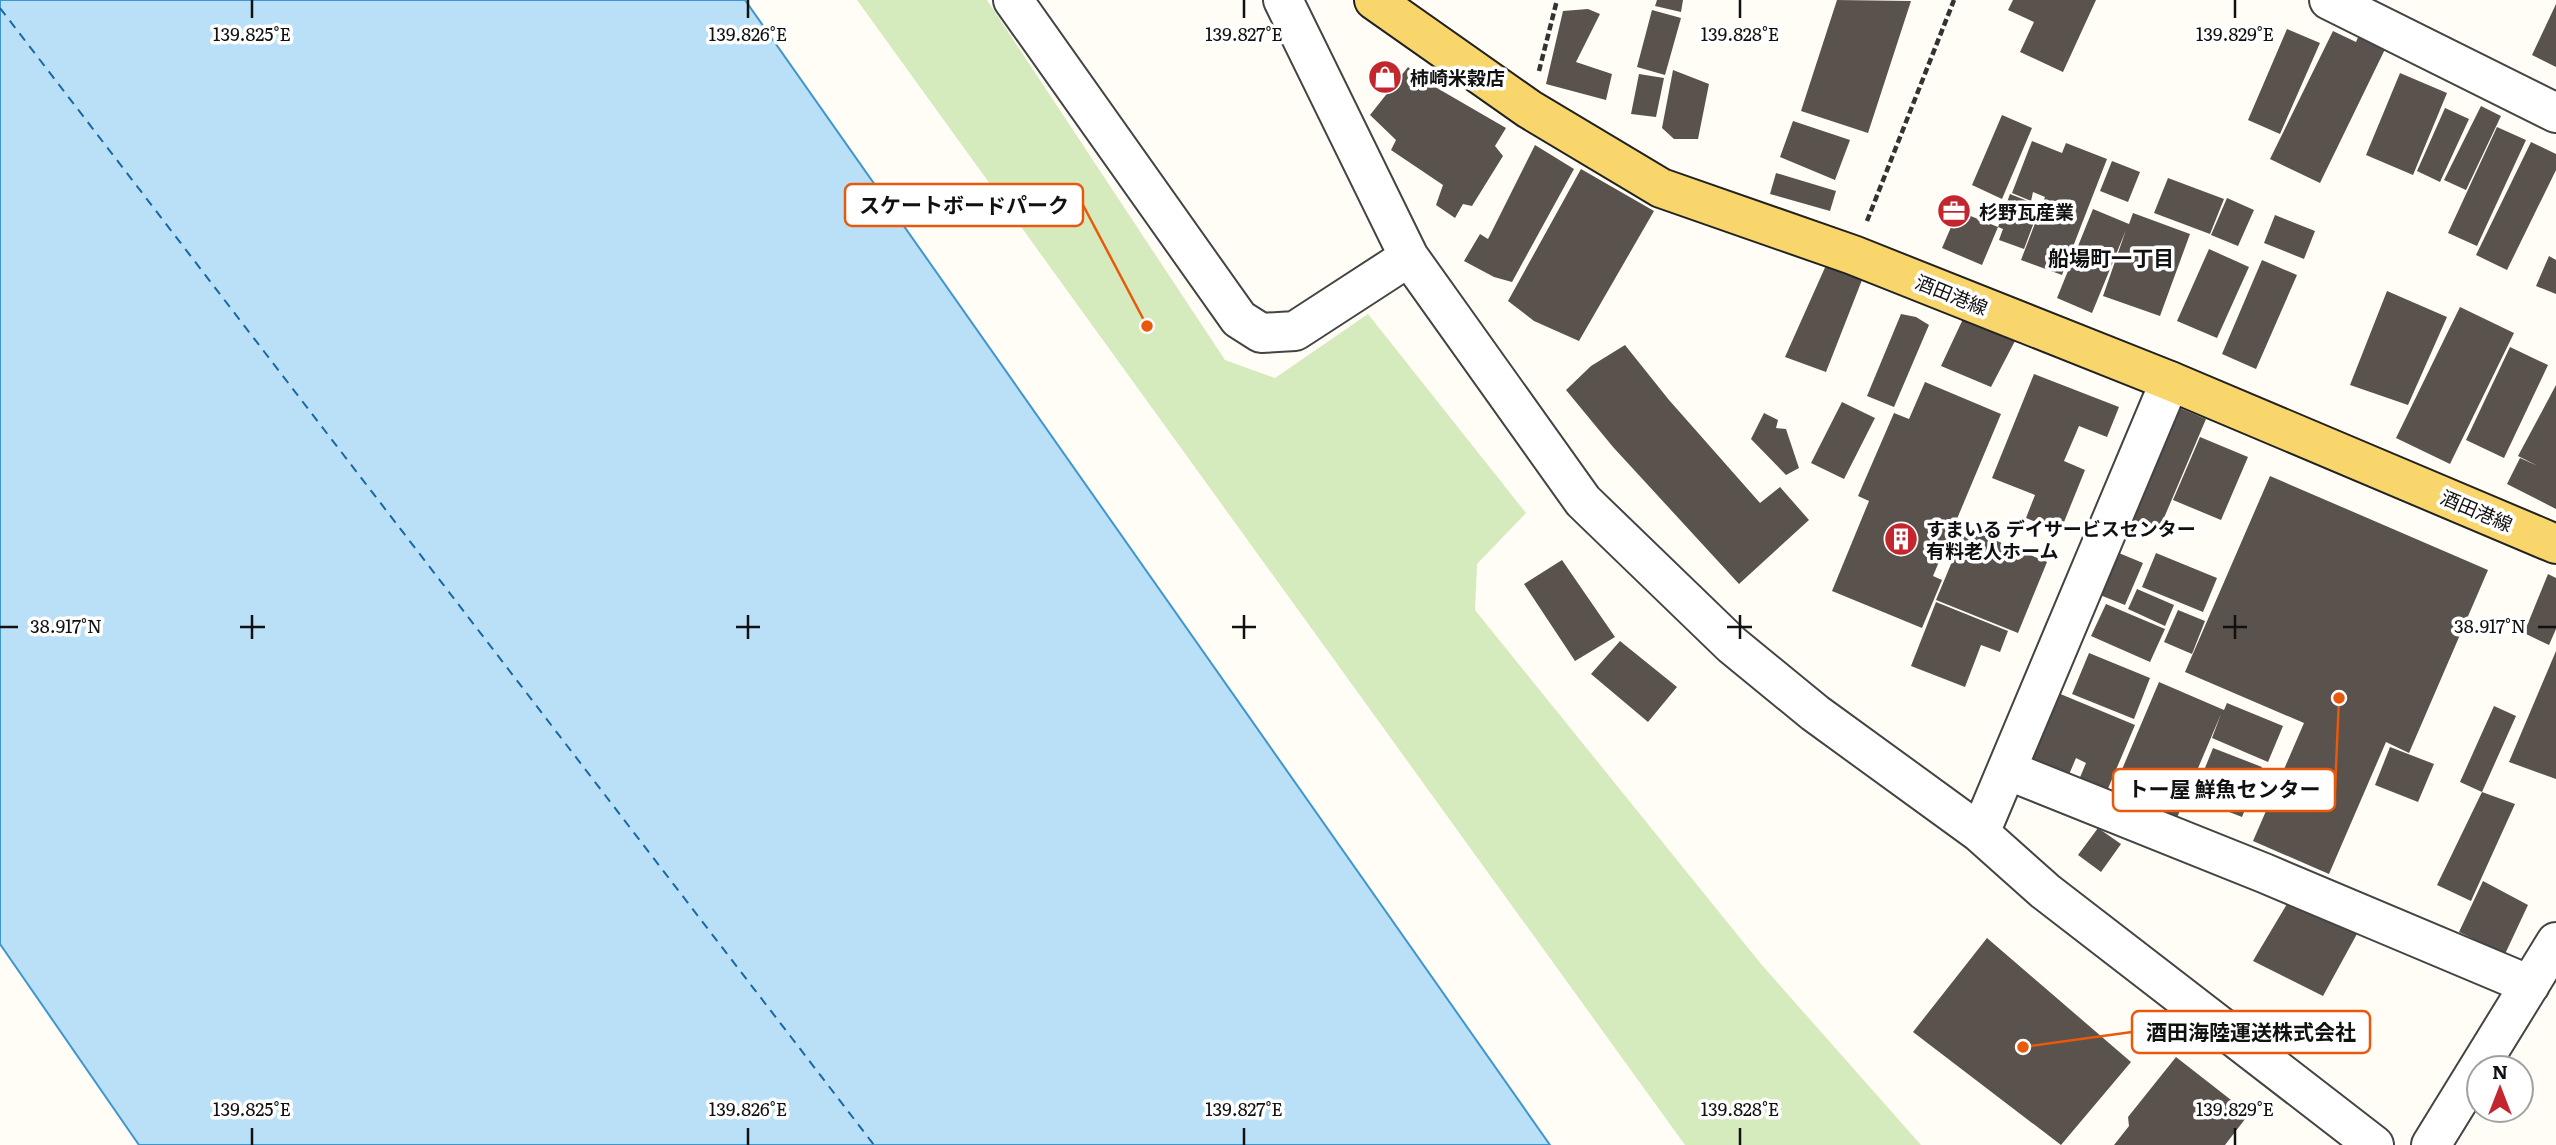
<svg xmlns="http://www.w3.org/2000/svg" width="2556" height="1145" font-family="Literata,'Noto Sans JP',serif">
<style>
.green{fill:#d5ebbd}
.water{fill:#b9e0f7;stroke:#3f96cf;stroke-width:2}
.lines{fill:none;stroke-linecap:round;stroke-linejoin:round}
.ferry{stroke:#1768a6;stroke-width:2;stroke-dasharray:9 7;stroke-linecap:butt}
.building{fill:#5a524d}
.minor-casing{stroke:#444;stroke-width:42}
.major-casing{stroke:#222;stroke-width:42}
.path{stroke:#333;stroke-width:4.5;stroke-dasharray:7 3.5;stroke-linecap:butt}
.minor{stroke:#fff;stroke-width:38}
.major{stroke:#f9d66b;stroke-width:38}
.ticks{fill:none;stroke:#111;stroke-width:2.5}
.labels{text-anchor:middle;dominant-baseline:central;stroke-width:7;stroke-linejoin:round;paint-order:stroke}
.poi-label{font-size:19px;font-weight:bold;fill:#111;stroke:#fff;text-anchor:start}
.street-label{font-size:19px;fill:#111;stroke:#fff}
.neighbourhood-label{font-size:21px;font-weight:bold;fill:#111;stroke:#fff}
.ticks-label{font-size:18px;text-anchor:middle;fill:#111;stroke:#fff;stroke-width:7;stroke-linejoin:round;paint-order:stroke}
.leader{fill:none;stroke:#e8590c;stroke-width:2.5}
.callout-dot{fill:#e8590c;stroke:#fff;stroke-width:2.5}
.callout{fill:#fff;stroke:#e8590c;stroke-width:2.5}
.callout-label{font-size:21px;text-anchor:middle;font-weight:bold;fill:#111}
</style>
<rect width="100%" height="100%" fill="#fffdf5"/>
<path class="green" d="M857,0H987L1225,360L1275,378L1368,314L1526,513L1477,564L1475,610L1761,964L1921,1145H1685Z"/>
<path class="water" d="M0,0H745L1550,1145H139L0,944Z"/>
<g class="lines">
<path class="ferry" d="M0,8L874,1145"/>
</g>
<path class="building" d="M1657,0H1683L1681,12L1655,6Z
M1837,0L1911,1L1868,133L1801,111Z
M2013,0H2096L2063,72L2020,52L2034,22L2008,10Z
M2556,4V67L2532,55Z
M1588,9L1600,14L1576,62L1612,74L1606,100L1546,84L1563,11Z
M1652,10L1681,18L1665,75L1637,67Z
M2362,28L2389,41L2320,183L2270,159L2333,31L2356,42Z
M2287,29L2320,43L2280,134L2248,120Z
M1408,67L1437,88L1506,128L1495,146L1503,156L1472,206L1463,204L1455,218L1436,205L1443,185L1391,150L1396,140L1370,115Z
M1673,70L1709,84L1698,139H1674L1662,128Z
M2400,73L2447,93L2413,175L2366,155Z
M1639,74L1664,78L1656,117L1631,114Z
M2481,106L2501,116L2466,190L2444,180Z
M2445,108L2469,119L2440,182L2417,171Z
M2002,115L2032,128L2002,199L1972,185Z
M1793,121L1850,140L1835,180L1780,157Z
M2497,127L2526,140L2477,246L2448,233Z
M2032,141L2062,153L2066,143L2107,159L2062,275L2021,260L2045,197L2033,192L2031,201L2012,193Z
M2531,142L2556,154V170L2507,270L2476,255Z
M1535,145L1574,169L1512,282L1494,277L1464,261L1480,234L1488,239Z
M2112,161L2140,172L2128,202L2100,191Z
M1581,169L1654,211L1579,341L1534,321L1508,301Z
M1776,173L1836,191L1830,211L1770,194Z
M2168,178L2224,199L2210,234L2154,213Z
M2010,194L2040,206L2024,249L1999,240L2003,229L1998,227Z
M2227,198L2254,210L2238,246L2211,235Z
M2093,209L2129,224L2133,213L2190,234L2160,316L2103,296L2126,230L2092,313L2057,298Z
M1958,211L1998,227L1982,265L1942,248Z
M2275,215L2315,231L2304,259L2264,243Z
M2209,249L2249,267L2217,338L2177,321Z
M2549,256L2556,260V294L2536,286Z
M2262,260L2297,275L2256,369L2222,354Z
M1827,263L1862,280L1826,372L1785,357Z
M2387,291L2447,317L2408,405L2350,385Z
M2460,307L2514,333L2450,464L2396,438Z
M1901,314L1916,317L1929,325L1894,407L1867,396Z
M1963,319L2016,339L1991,387L1941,366Z
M1625,345L1669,400L1760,503L1780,487L1809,520L1739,584L1613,447L1566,390L1591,366Z
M2510,347L2548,365L2504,458L2466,440Z
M2034,374L2119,407L2107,437L2079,426L2064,461L2085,470L2060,532L2026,518L2035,495L1992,478Z
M1925,382L2001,414L1933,576L1942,580L1922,628L1832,591L1869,501L1858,496L1894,413L1909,419Z
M2556,385V509L2507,484L2520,458L2538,466L2518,456Z
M1842,402L1875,418L1844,479L1811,463Z
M2175,406L2206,419L2158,532L2127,519Z
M1764,413L1778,420L1776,428L1786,429L1799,468L1786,475L1751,439Z
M2200,437L2248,457L2221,520L2173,500Z
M2270,476L2488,570L2409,753L2386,742L2329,874L2253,841L2304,723L2185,672Z
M1966,528L2047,562L2018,633L1936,600Z
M2114,551L2143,563L2125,605L2095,593Z
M2156,553L2217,578L2203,612L2142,587Z
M1562,560L1615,637L1575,661L1524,584Z
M2548,574L2556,578V629L2549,645L2524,633Z
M2137,589L2174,605L2165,626L2128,609Z
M1936,602L2008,631L2000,652L1981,645L1965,687L1911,666Z
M2106,604L2165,629L2150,662L2091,636Z
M2178,610L2205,621L2192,654L2164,642Z
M1620,641L1677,687L1648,722L1591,674Z
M2556,651V779L2509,762Z
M2089,653L2150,678L2134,719L2072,694Z
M2159,682L2224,710L2227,703L2283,726L2268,762L2212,738L2221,714L2176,820L2112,793Z
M2058,693L2135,725L2104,798L2076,787L2086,763L2076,758L2065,784L2027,768Z
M2494,706L2516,716L2482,792L2460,782Z
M2390,747L2434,764L2418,802L2375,785Z
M2213,748L2262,767L2242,817L2193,798Z
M2482,792L2515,804L2471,901L2437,885Z
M2098,828L2121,844L2101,872L2078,855Z
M2483,881L2528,905L2505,954L2459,932Z
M2290,899L2358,932L2323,996L2253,961Z
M1987,938L2131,1062L2061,1145L1913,1032Z
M2176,1057L2249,1114L2225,1145H2114L2129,1126L2128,1117Z"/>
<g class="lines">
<g class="minor-casing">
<path id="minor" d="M1013,0L1239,319L1261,333L1295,331L1409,257
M1283,0L1409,257L1583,501L1732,645L1815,713L1980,833L2045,891L2374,1145
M2329,0L2556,113
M2007,770L2264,873L2530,985
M1980,833L2170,381
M2431,1145L2556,942"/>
</g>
<g class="major-casing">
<path id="major" d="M1374,0L1529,109L1661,188L1853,255L2170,381L2556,544"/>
</g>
<path class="path" d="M1539,71L1557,0
M1867,221L1954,0"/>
<use href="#minor" class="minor"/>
<use href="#major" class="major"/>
</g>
<path class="ticks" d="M252,0V18M748,0V18M1244,0V18M1740,0V18M2235,0V18M252,615V639M748,615V639M1244,615V639M1740,615V639M2235,615V639M0,627H18M240,627H265M736,627H760M1232,627H1256M1727,627H1752M2223,627H2247M2538,627H2556M252,1128V1145M748,1128V1145M1244,1128V1145M1740,1128V1145M2235,1128V1145"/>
<defs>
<g id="shop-disc" transform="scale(1.75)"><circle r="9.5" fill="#c4262e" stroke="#fff"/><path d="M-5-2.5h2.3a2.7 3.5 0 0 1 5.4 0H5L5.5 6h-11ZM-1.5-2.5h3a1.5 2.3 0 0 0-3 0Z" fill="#fff"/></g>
<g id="office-disc" transform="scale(1.75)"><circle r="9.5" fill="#c4262e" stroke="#fff"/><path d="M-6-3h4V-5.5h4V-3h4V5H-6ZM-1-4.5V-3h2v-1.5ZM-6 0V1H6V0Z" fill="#fff"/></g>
<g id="building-disc" transform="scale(1.75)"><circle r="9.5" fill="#c4262e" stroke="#fff"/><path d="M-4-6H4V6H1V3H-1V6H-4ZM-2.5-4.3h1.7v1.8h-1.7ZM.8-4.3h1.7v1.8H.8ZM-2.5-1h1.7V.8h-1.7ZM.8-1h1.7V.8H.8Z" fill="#fff"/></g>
</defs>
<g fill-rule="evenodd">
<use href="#shop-disc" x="1385" y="77"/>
<use href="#office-disc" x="1954" y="211"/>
<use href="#building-disc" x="1901" y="539"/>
</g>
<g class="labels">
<g class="poi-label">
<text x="1410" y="77">柿崎米穀店</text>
<text x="1979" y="211">杉野瓦産業</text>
<text x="1926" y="528">すまいる デイサービスセンター<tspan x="1926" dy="22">有料老人ホーム</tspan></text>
</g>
<g class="street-label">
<text transform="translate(1952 294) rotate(22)">酒田港線</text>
<text transform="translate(2477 510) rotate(23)">酒田港線</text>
</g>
<g class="neighbourhood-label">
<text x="2111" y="256">船場町一丁目</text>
</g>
</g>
<g class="ticks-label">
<text x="252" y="41">139.825°E</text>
<text x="748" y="41">139.826°E</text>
<text x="1244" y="41">139.827°E</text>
<text x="1740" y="41">139.828°E</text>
<text x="2235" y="41">139.829°E</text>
<text x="66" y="633">38.917°N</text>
<text x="2490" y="633">38.917°N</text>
<text x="252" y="1116">139.825°E</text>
<text x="748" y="1116">139.826°E</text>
<text x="1244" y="1116">139.827°E</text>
<text x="1740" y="1116">139.828°E</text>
<text x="2235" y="1116">139.829°E</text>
</g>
<path class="leader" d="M1147 326L1083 205M2339 698L2335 790M2023 1047L2132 1032"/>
<g class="callout-dot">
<circle cx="1147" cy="326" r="7"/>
<circle cx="2339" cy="698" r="7"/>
<circle cx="2023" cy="1047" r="7"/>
</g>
<g class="callout">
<rect x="845" y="184" width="238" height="42" rx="7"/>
<rect x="2113" y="769" width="222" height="42" rx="7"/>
<rect x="2132" y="1011" width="238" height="42" rx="7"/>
</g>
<g class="callout-label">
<text x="964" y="213">スケートボードパーク</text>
<text x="2224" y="797">トー屋 鮮魚センター</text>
<text x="2251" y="1040">酒田海陸運送株式会社</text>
</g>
<g transform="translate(2500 1089)"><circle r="33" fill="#ffffff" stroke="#a0a0a0" stroke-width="2"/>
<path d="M0-5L12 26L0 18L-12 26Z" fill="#c4262e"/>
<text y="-10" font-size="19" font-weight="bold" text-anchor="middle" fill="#111111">N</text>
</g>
</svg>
